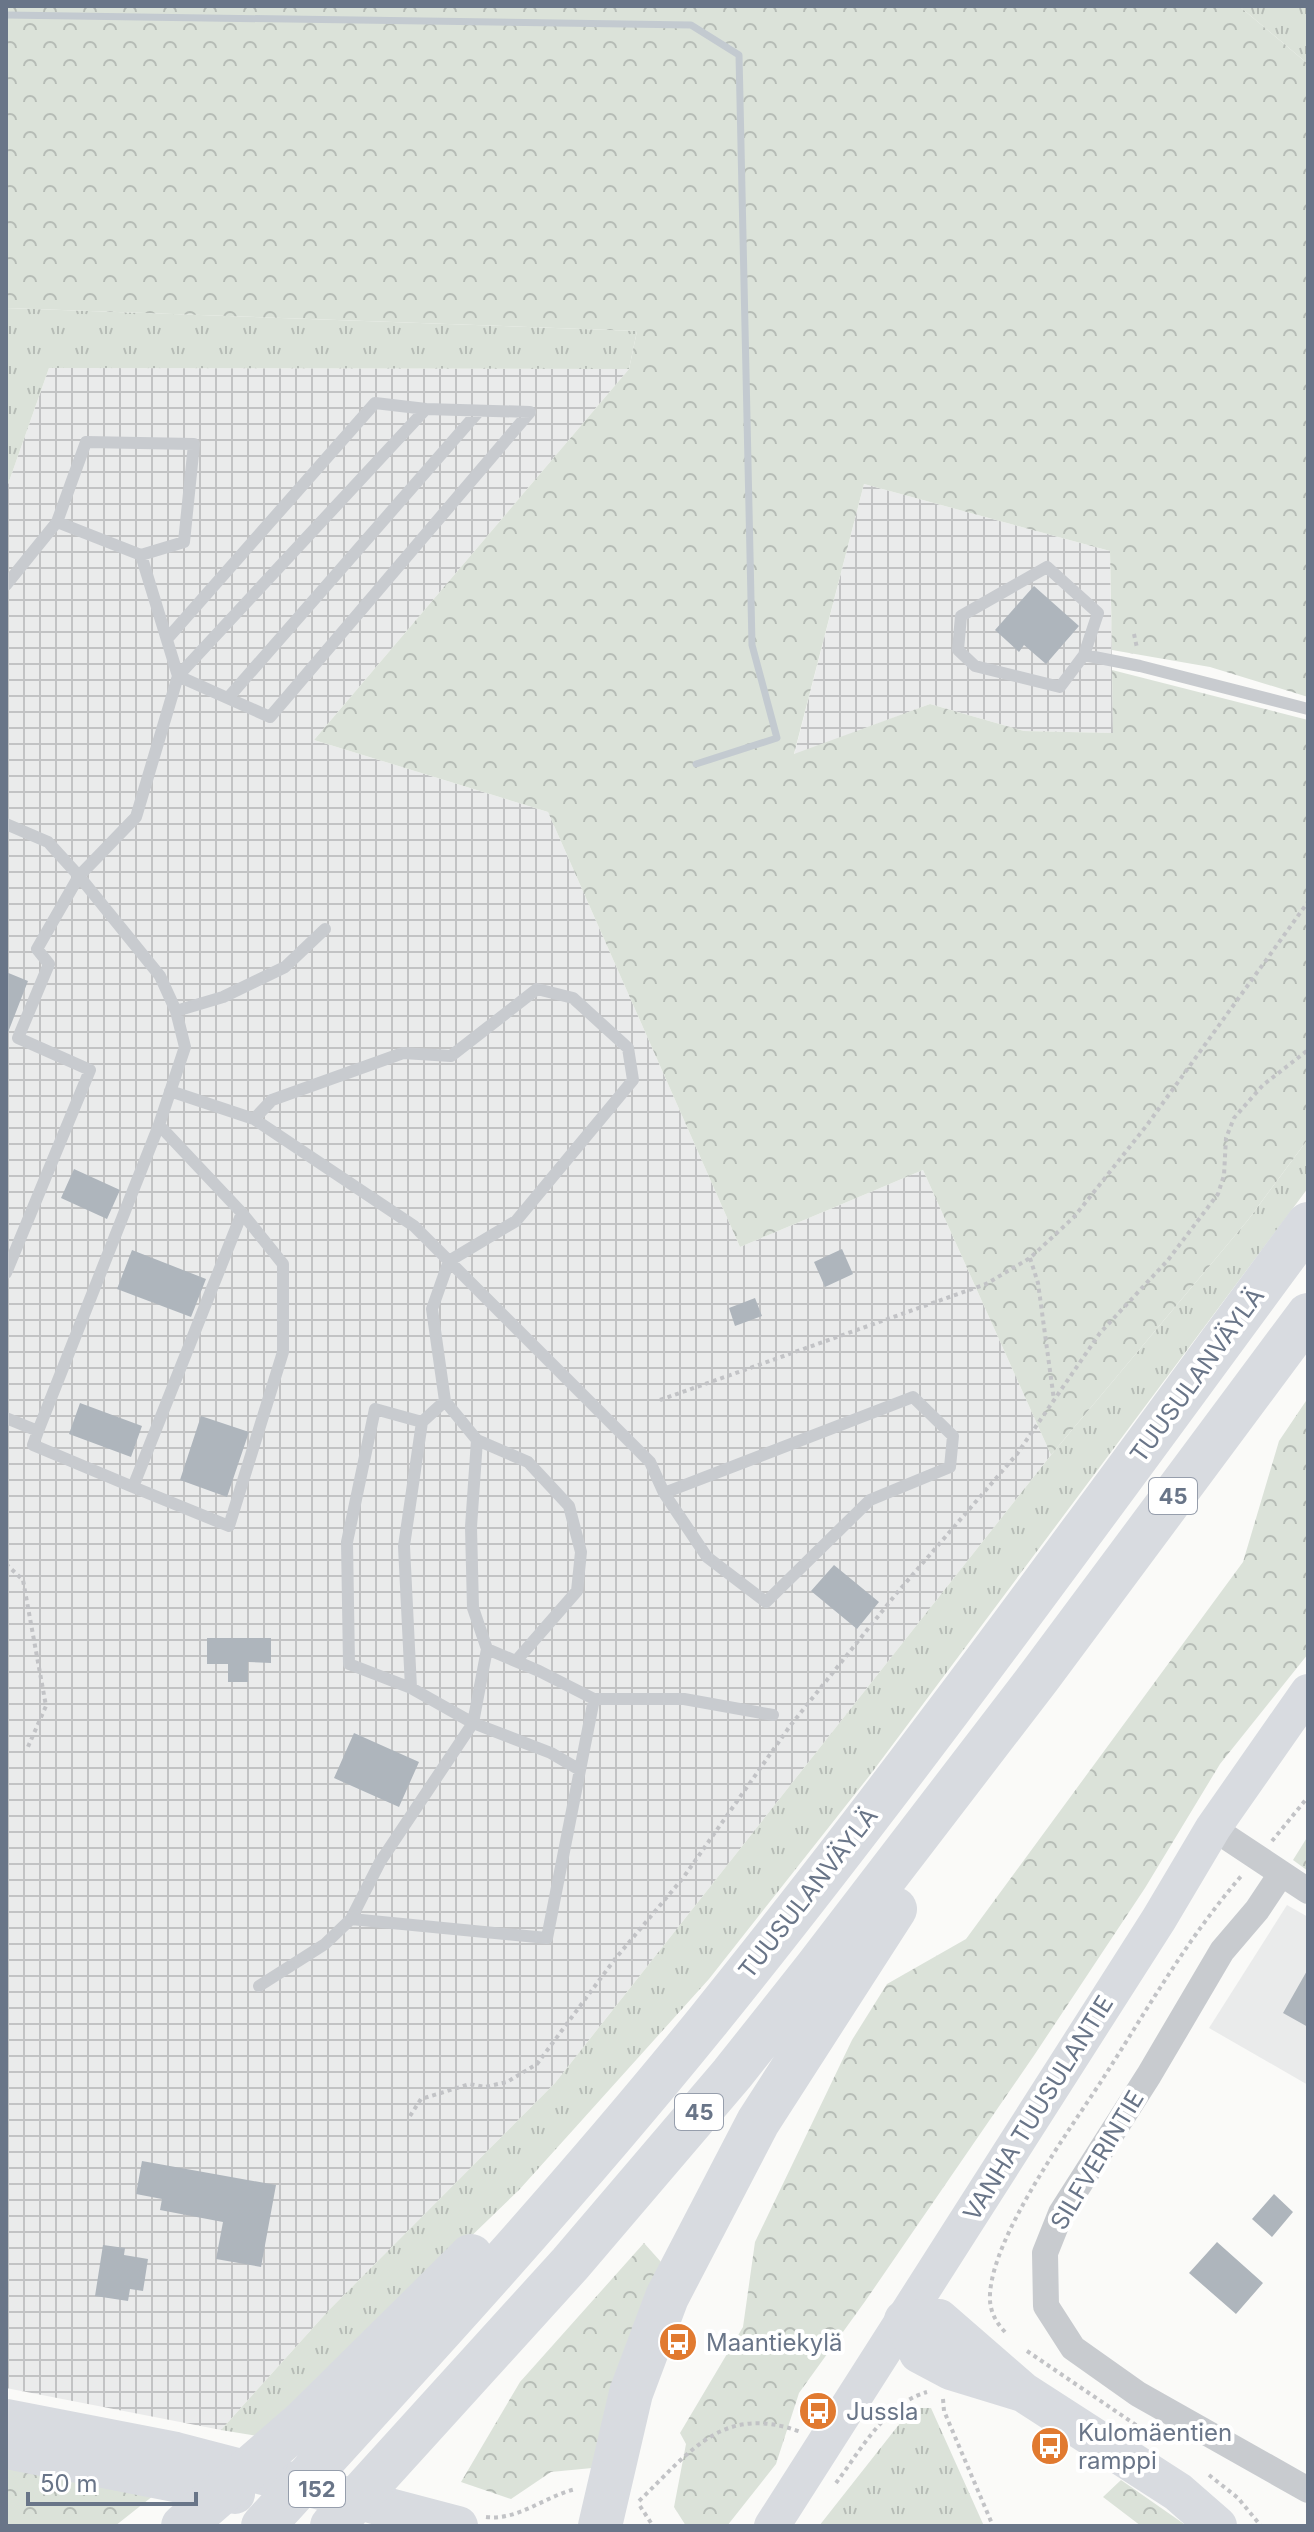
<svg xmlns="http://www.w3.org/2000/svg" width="1314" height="2532" font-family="Inter,sans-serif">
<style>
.built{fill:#eaebeb}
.industrial{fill:url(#industrial-grid)}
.grass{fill:url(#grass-tufts)}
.forest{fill:url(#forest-crowns)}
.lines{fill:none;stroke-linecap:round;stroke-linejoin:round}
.stream{stroke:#c3cad0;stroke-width:7}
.building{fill:#aeb5bc}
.path{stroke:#c2c3c6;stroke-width:4;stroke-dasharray:4 4;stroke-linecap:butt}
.service{stroke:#c8cbcf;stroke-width:12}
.minor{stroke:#c8cbcf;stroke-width:26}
.secondary{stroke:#d8dbe0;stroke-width:36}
.primary{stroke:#d8dbe0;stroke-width:40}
.motorway{stroke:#d8dbe0;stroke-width:44}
.labels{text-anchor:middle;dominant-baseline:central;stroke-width:8;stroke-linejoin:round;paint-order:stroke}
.shield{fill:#fff;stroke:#969eac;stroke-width:2}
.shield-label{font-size:22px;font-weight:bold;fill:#697588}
.street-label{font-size:24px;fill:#697588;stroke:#fff}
.poi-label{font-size:24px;fill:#697588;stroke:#fff;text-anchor:start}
</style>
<defs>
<pattern id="industrial-grid" width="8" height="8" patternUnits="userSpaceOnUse" patternTransform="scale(2)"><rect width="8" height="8" fill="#eaebeb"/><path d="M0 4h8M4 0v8" fill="none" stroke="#c2c3c4"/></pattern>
<pattern id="grass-tufts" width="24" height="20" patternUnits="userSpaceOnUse" patternTransform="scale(2)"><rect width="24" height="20" fill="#dbe2d9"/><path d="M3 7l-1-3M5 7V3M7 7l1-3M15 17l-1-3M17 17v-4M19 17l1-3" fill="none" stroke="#b6bcb6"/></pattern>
<pattern id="forest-crowns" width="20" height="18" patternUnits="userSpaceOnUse" patternTransform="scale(2)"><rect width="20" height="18" fill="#dbe2d9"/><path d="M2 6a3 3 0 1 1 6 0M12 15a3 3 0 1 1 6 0" fill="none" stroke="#b6bcb6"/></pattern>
</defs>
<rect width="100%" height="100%" fill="#fafaf8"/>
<path class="built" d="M1287,1905L1308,1917V2085L1209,2028Z"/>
<path class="industrial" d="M49,368L629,369L314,740L548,812L740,1247L923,1170L1051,1455L555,2083L329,2310L221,2430L6,2388V490Z
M864,484L1110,551L1113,733L1024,731L930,704L794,755Z"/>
<path class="grass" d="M1239,6H1308V64Z
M6,308L637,331L629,369L49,368L6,490Z
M1308,1139V1188L870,1775L709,1979L519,2190L263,2437L221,2430L329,2310L555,2083L1051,1455L1248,1220Z
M912,2408H931L984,2526H819Z"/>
<path class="forest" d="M6,6H1239L1308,64V697L1210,667L1112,650L1110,551L864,484L794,754L930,704L1024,731L1113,733L1112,670L1308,720V1139L1248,1220L1051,1455L923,1170L740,1247L548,812L314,740L629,369L637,331L6,308Z
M1308,1398V1654L1220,1764L1145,1888L1035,2054L866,2300L799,2393L776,2464L727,2526H686L674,2507L686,2444L680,2433L743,2327L755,2242L852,2040L887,1984L966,1939L1243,1562L1279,1441Z
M1308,1836V1871L1293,1860Z
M644,2243L661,2262L592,2468L551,2472L511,2499L461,2482L520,2382Z
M6,2463L158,2492L115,2526H6Z
M1121,2480L1187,2526H1141L1103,2497Z"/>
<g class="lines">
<path class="stream" d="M6,15L691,25L739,55L752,645L777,738L696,764"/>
</g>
<path class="building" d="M1034,586L1079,626L1046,664L1024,645L1019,652L995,630Z
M6,972L28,981L7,1035L6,1034Z
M74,1169L120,1190L107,1219L61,1198Z
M842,1249L853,1274L825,1287L814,1262Z
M132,1250L206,1279L191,1317L117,1289Z
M755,1298L762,1316L735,1326L729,1308Z
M80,1403L142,1426L131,1457L69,1434Z
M201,1416L249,1432L227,1497L180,1480Z
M834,1565L879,1602L857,1629L811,1591Z
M207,1638H271V1663L248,1662V1682H228V1664H207Z
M354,1733L419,1762L399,1807L334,1778Z
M1308,1969V2027L1283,2013Z
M142,2161L276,2185L261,2267L216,2259L223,2222L160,2210L162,2199L136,2194Z
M1274,2194L1293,2212L1272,2237L1252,2219Z
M1217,2242L1263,2283L1236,2314L1189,2273Z
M103,2245L125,2248L124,2255L148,2259L143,2291L130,2289L128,2301L95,2296Z"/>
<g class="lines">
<path class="path" d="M1134,634L1137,648
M1030,1258L1038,1283L1054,1400
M660,1400L986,1284L1030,1258L1074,1217L1147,1125L1308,902
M6,1564L23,1580L46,1706L27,1749
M1272,1841L1308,1797
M410,2116L421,2099L470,2084L485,2087L507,2082L537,2064L615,1959L683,1878L790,1726L896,1594L1017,1454L1100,1333L1168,1260L1218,1194L1224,1175L1226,1138L1234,1118L1263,1085L1308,1050
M1005,2332C995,2321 989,2310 990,2294C993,2235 1069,2131 1102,2080C1147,2010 1188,1937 1243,1874
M1027,2351L1155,2438
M943,2399L944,2411L993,2526
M1209,2475L1238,2498L1261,2526
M836,2483C861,2450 885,2404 927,2392
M639,2501C691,2451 723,2403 801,2432
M640,2506L653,2526
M486,2517C518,2521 545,2496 576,2489"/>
<path class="service" d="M86,442L194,444L184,542L141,555L57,522Z
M1047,567L1098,613L1084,655L1060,687L975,666L958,650L961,616Z
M6,585L57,522
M167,639L375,403L426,409L530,412L270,717L178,676L426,409
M1084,655L1140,666L1308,709
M228,698L479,411
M6,824L48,842L79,876L160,976L176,1011L185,1047L159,1125
M176,1011L223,997L285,967L325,929
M170,1091L254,1119L414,1226L650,1462L664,1493L707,1557L766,1602L870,1500L950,1467L953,1436L913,1397L664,1493
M254,1119L272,1100L403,1053L451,1056L537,989L573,998L628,1048L633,1080L516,1221L449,1261L432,1309L445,1401
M6,1273L90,1070L18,1038L49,964L37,949L79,876L136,817L178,676L141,555
M445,1401L477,1440L471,1527L473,1608L487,1649L539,1671L594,1699L580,1770L551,1753L473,1723L411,1688L349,1664L347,1542L375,1409L422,1422Z
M6,1418L38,1431L159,1125L242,1213L283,1264V1352L229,1526L133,1487L242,1213
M38,1431L33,1445L133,1487
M477,1440L528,1462L569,1506L581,1552L577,1591L516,1661
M411,1688L404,1546L422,1422
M594,1699H684L773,1715
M351,1919L547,1938L580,1770
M259,1986L325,1944L351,1919L380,1862L473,1723L487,1649"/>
<path class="minor" d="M1213,1828L1308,1891
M1281,1874L1257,1910L1222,1951L1149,2075L1061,2213L1045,2253L1046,2306L1073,2348L1138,2394L1308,2490"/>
<path class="secondary" d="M772,2526L1159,1919L1213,1828L1308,1692"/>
<path class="primary" d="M1023,2392L951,2370L919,2353L904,2320L939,2319L1023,2392L1178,2492L1217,2526
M6,2419L176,2452L458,2526
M6,2449L235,2494"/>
<path class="motorway" d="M183,2526L305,2420L471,2256
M263,2526C414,2361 566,2196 707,2022C916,1763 1110,1492 1308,1224
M332,2526L570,2264L732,2074L816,1968L1039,1677L1308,1315
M600,2526L631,2393L667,2297L758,2122L895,1909"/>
</g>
<defs>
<g id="bus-disc" transform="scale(2)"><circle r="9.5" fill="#e17a30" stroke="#fff"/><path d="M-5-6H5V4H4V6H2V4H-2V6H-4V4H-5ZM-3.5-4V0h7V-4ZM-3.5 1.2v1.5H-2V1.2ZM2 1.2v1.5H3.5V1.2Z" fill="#fff"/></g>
</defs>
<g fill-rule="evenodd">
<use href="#bus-disc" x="678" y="2342"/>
<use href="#bus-disc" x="818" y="2411"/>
<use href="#bus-disc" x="1050" y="2446"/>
</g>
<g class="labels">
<g class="shield">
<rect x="1149" y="1478" width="48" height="36" rx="6"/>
<rect x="675" y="2094" width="48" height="36" rx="6"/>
<rect x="289" y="2471" width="56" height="36" rx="6"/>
</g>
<g class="shield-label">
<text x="1173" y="1496">45</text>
<text x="699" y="2112">45</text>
<text x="317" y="2489">152</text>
</g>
<g class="street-label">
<text transform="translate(1197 1375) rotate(-54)">TUUSULANVÄYLÄ</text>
<text transform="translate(808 1893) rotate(-52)">TUUSULANVÄYLÄ</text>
<text transform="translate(1038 2108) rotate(-58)">VANHA TUUSULANTIE</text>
<text transform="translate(1097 2160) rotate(-59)">SILFVERINTIE</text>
</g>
<g class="poi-label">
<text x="706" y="2342">Maantiekylä</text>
<text x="846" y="2411">Jussla</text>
<text x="1078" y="2432">Kulomäentien<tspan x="1078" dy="28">ramppi</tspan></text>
</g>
</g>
<rect width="1314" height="2532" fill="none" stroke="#697588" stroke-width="16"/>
<path d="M28 2492v12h168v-12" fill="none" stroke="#697588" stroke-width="4"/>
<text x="40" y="2492" font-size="24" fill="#697588" stroke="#ffffff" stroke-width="6" paint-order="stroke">50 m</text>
</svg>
